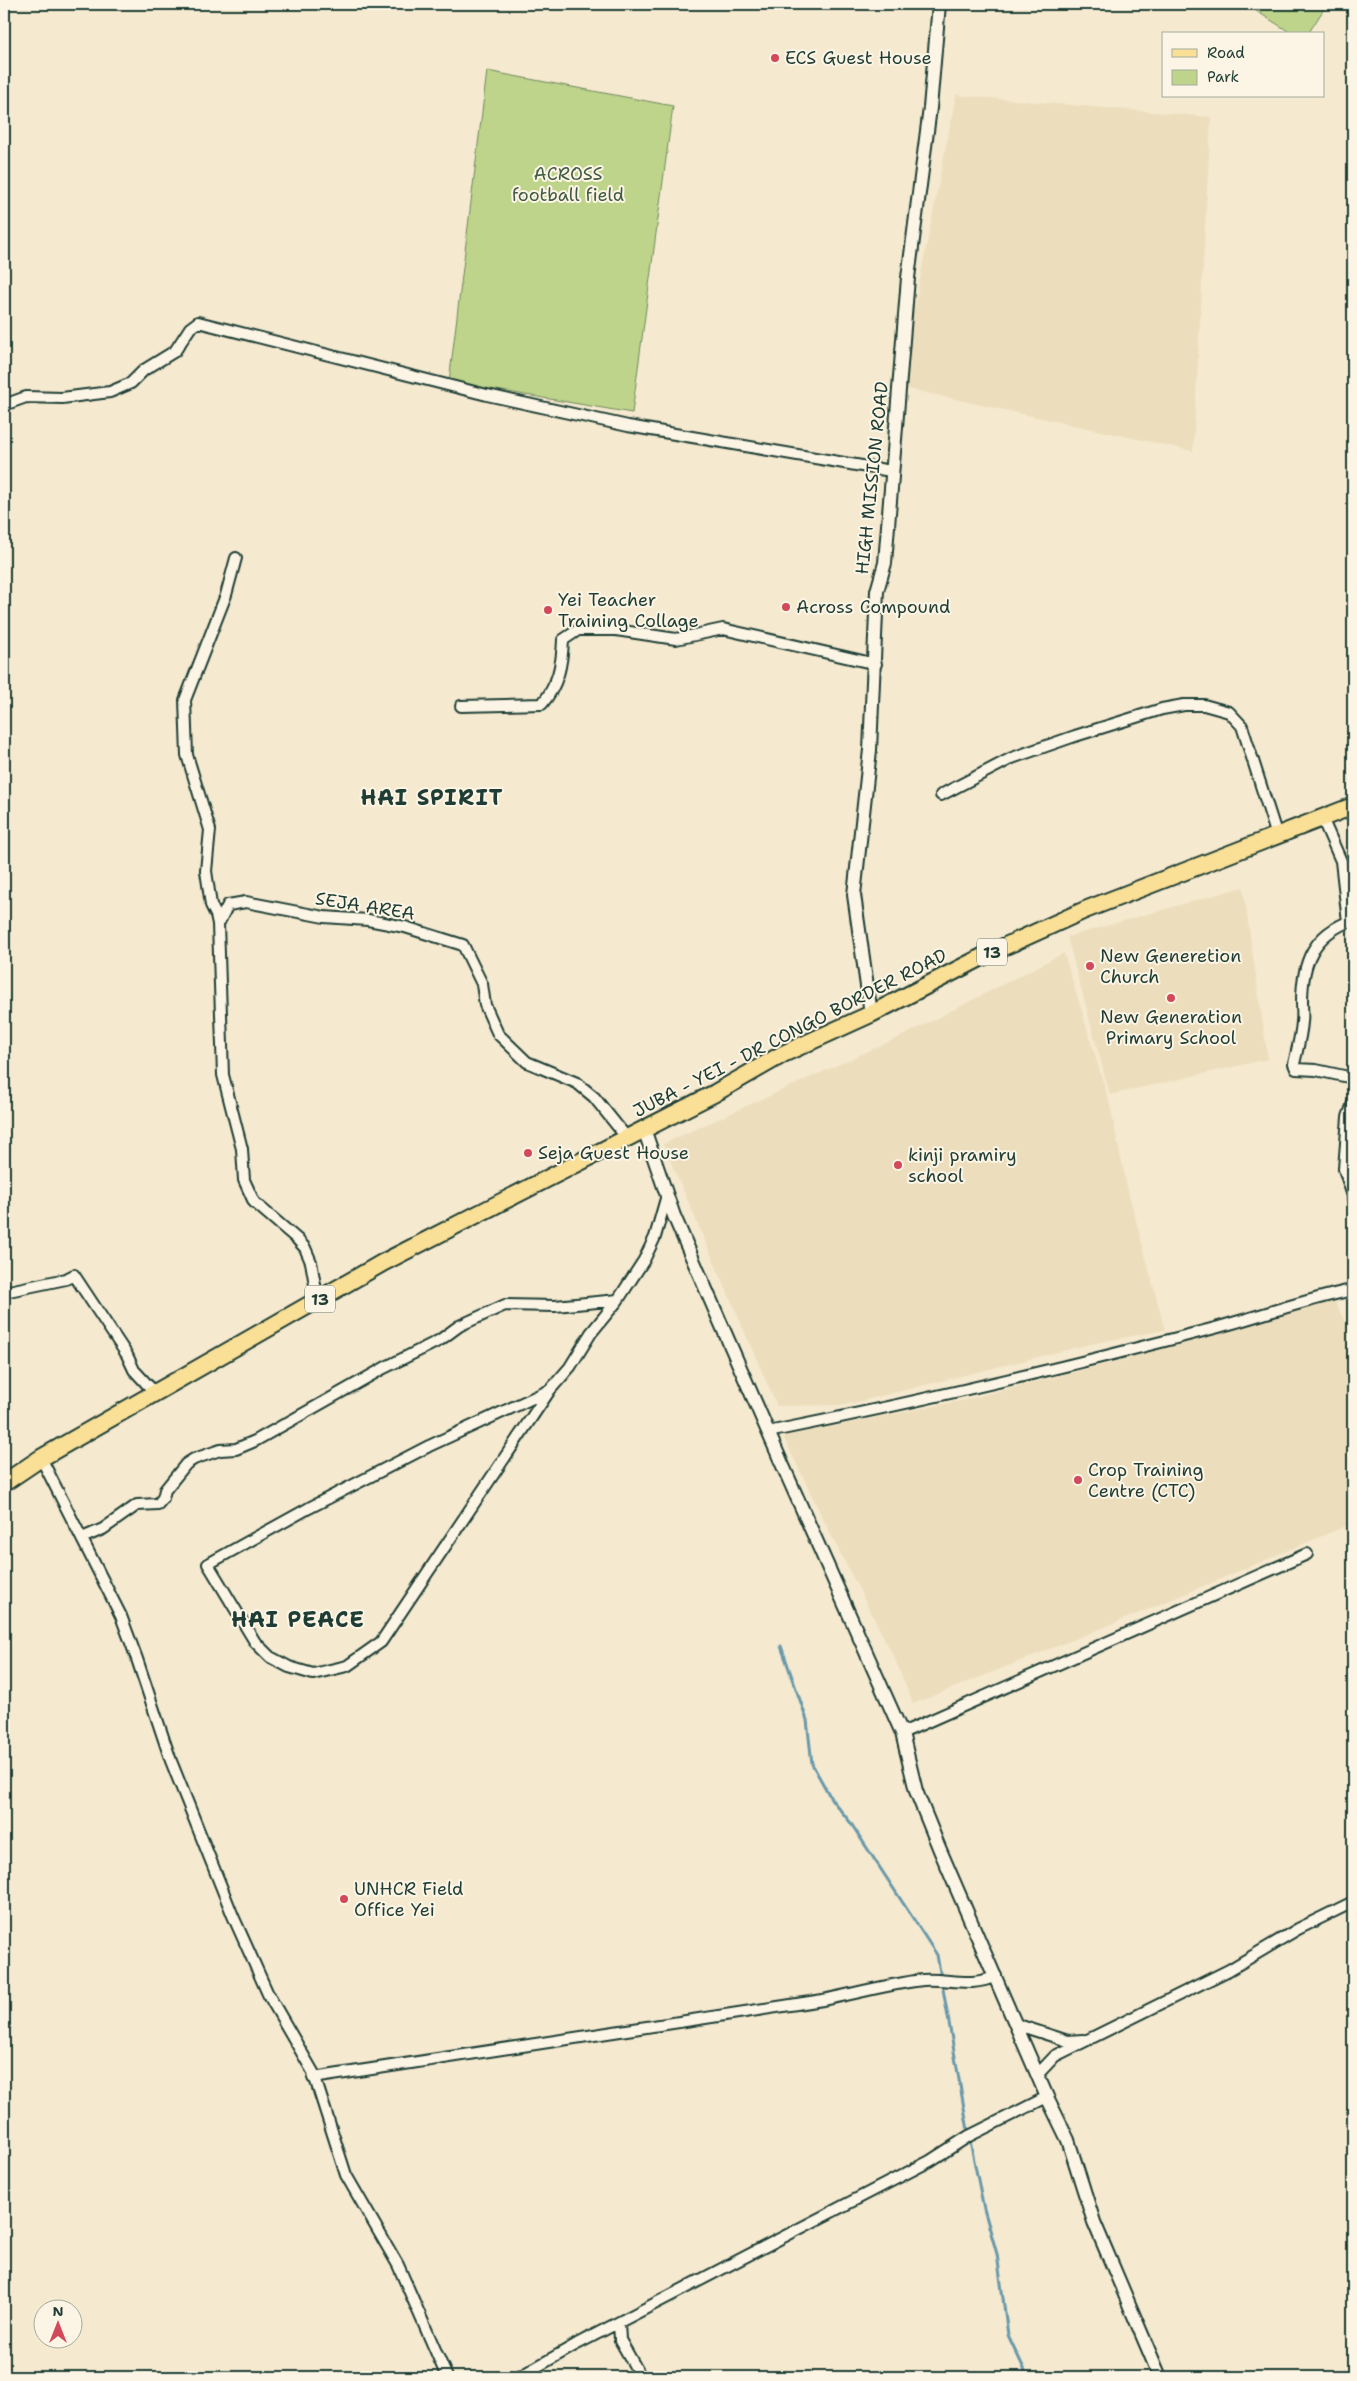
<svg xmlns="http://www.w3.org/2000/svg" width="1357" height="2381" font-family="'Shantell Sans',sans-serif">
<style>
.built{fill:#ecdebd}
.green{fill:#bed48a;stroke:#6e885f}
.lines{fill:none;stroke-linecap:round;stroke-linejoin:round}
.stream{stroke:#6999ab;stroke-width:3}
.minor-casing{stroke:#1f3d34;stroke-width:14}
.tertiary-casing{stroke:#1f3d34;stroke-width:16}
.primary-casing{stroke:#1f3d34;stroke-width:20}
.minor{stroke:#fcf5e5;stroke-width:10}
.tertiary{stroke:#fcf5e5;stroke-width:12}
.primary{stroke:#fadf96;stroke-width:16}
.poi-dot{fill:#d1495b;stroke:#fcf5e5;stroke-width:2}
.labels{text-anchor:middle;dominant-baseline:central;stroke-width:4;stroke-linejoin:round;paint-order:stroke}
.shield{fill:#fcf5e5;stroke:#617469;stroke-width:1}
.shield-label{font-size:16px;font-weight:bold;fill:#1f3d34}
.poi-label{font-size:18px;fill:#1f3d34;stroke:#fcf5e5;text-anchor:start}
.park-label{font-size:18px;fill:#3f5b45;stroke:#fcf5e5}
.street-label{font-size:18px;fill:#1f3d34;stroke:#fcf5e5}
.district-label{font-size:22px;font-weight:bold;letter-spacing:1px;fill:#1f3d34;stroke:#fcf5e5}
</style>
<rect width="100%" height="100%" fill="#f5e9cf"/>
<filter id="ink" filterUnits="userSpaceOnUse"><feTurbulence type="fractalNoise" baseFrequency=".02" numOctaves="2"/><feDisplacementMap in="SourceGraphic" scale="10" xChannelSelector="R" yChannelSelector="G"/><feConvolveMatrix kernelMatrix="1 2 1 2 8 2 1 2 1" color-interpolation-filters="sRGB"/></filter>
<g filter="url(#ink)">
<path class="built" d="M956,95L1211,117L1193,451L899,387Z
M1243,887L1268,1059L1110,1095L1067,937Z
M1064,953L1109,1101L1127,1187L1165,1330L1090,1344L845,1405L777,1406L663,1144L904,1035Z
M1334,1300L1353,1337V1523L1142,1612L913,1704L895,1659L830,1533L783,1436L964,1400L1122,1360Z"/>
<path class="green" d="M1245,4H1327L1308,34H1293Z
M487,71L673,106L632,413L449,382Z"/>
<g class="lines">
<path class="stream" d="M781,1646L807,1720L812,1764L832,1800L850,1822L937,1955L969,2136L984,2209L997,2254L1008,2335L1028,2377"/>
<g class="minor-casing">
<path id="minor" d="M4,405L26,397L62,398L110,392L131,383L144,370L175,351L190,328L198,322L487,395L628,426L891,471
M236,558L226,595L185,700L187,755L210,830L206,871L211,905L216,915L218,924L223,1075L242,1149L244,1180L254,1202L297,1239L305,1248L311,1262L316,1290L323,1297
M461,706L542,704C558,685 562,665 563,640L578,630H616L676,639L723,629L876,664
M941,795L1012,758L1075,736L1162,709L1184,705H1204L1229,712L1242,726L1277,836
M1322,818L1341,861L1348,922
M1353,920C1313,934 1302,962 1302,1002C1302,1009 1303,1015 1302,1022C1301,1036 1297,1050 1294,1064L1296,1069L1316,1070L1353,1078
M218,924L228,905L246,902L324,917L368,920L405,927L463,945L482,984L485,1005L498,1034L527,1062L577,1083L594,1097L627,1138
M1353,1103L1348,1117L1344,1169L1353,1196
M4,1292L66,1279L74,1275L127,1355L134,1370L155,1393
M550,1390L429,1446L309,1508L208,1564L255,1642L270,1657L289,1667L313,1674L347,1666L381,1642L550,1390L570,1367L591,1333L618,1300L644,1260L655,1237L667,1195
M768,1432C918,1402 1067,1367 1215,1328C1261,1316 1306,1299 1353,1290
M41,1458L121,1616L137,1659L171,1761L233,1916L268,1994L313,2072L346,2175L398,2265L447,2377
M82,1538L103,1529L137,1505L158,1504L163,1498L165,1490L186,1464L194,1459L220,1450L236,1449L255,1441L384,1368L440,1340L459,1326L505,1305L555,1306L618,1300
M902,1733L1307,1554
M1015,2024L1068,2041L1083,2040
M1038,2074L1055,2056L1229,1970L1298,1929L1353,1902
M313,2078L823,2000C857,1993 889,1984 923,1980C948,1978 971,1988 996,1976
M619,2322L620,2340L641,2377
M519,2377L577,2344L930,2161L969,2136L1047,2097"/>
</g>
<g class="tertiary-casing">
<path id="tertiary" d="M871,1014L854,895L870,750L877,591L885,563L908,278L930,108L939,4
M644,1129L674,1216L783,1466L902,1733L916,1791L940,1850L1047,2097L1068,2140L1094,2222L1160,2377"/>
</g>
<g class="primary-casing">
<path id="primary" d="M4,1483L41,1458L384,1262L715,1093L783,1054L871,1014L990,953L1085,910L1353,806"/>
</g>
<use href="#minor" class="minor"/>
<use href="#tertiary" class="tertiary"/>
<use href="#primary" class="primary"/>
</g>
</g>
<g class="poi-dot">
<circle cx="775" cy="58" r="5"/>
<circle cx="786" cy="607" r="5"/>
<circle cx="548" cy="610" r="5"/>
<circle cx="1090" cy="966" r="5"/>
<circle cx="1171" cy="998" r="5"/>
<circle cx="528" cy="1153" r="5"/>
<circle cx="898" cy="1165" r="5"/>
<circle cx="1078" cy="1480" r="5"/>
<circle cx="344" cy="1899" r="5"/>
</g>
<g class="labels">
<g class="shield">
<rect x="977" y="938.5" width="30" height="27" rx="4"/>
<rect x="305" y="1285.5" width="30" height="27" rx="4"/>
</g>
<g class="shield-label">
<text x="992" y="952">13</text>
<text x="320" y="1299">13</text>
</g>
<g class="poi-label">
<text x="785" y="58">ECS Guest House</text>
<text x="558" y="600">Yei Teacher<tspan x="558" dy="21">Training Collage</tspan></text>
<text x="796" y="607">Across Compound</text>
<text x="1100" y="956">New Generetion<tspan x="1100" dy="21">Church</tspan></text>
<text x="1171" y="1017" text-anchor="middle">New Generation<tspan x="1171" dy="21">Primary School</tspan></text>
<text x="538" y="1153">Seja Guest House</text>
<text x="908" y="1155">kinji pramiry<tspan x="908" dy="21">school</tspan></text>
<text x="1088" y="1470">Crop Training<tspan x="1088" dy="21">Centre (CTC)</tspan></text>
<text x="354" y="1889">UNHCR Field<tspan x="354" dy="21">Office Yei</tspan></text>
</g>
<g class="park-label">
<text x="568" y="174">ACROSS<tspan x="568" dy="21">football field</tspan></text>
</g>
<g class="street-label">
<text transform="translate(872 478) rotate(-84)">HIGH MISSION ROAD</text>
<text transform="translate(365 906) rotate(9)">SEJA AREA</text>
<text transform="translate(790 1033) rotate(-27)">JUBA - YEI - DR CONGO BORDER ROAD</text>
</g>
<g class="district-label">
<text x="432" y="797">HAI SPIRIT</text>
<text x="298" y="1619">HAI PEACE</text>
</g>
</g>
<rect width="1357" height="2381" fill="none" stroke="#fcf5e5" stroke-width="20"/>
<rect x="10" y="10" width="1337" height="2361" fill="none" stroke="#1f3d34" stroke-width="2" filter="url(#ink)"/>
<rect x="1162" y="32" width="162" height="65" fill="#fcf5e5" stroke="#a4ab9e"/>
<rect x="1172" y="49" width="25" height="8" fill="#fadf96" stroke="#a4ab9e"/>
<text x="1207" y="58" font-size="15" fill="#1f3d34">Road</text>
<rect x="1172" y="70" width="25" height="15" fill="#bed48a" stroke="#a4ab9e"/>
<text x="1207" y="82" font-size="15" fill="#1f3d34">Park</text>
<g transform="translate(58 2324)"><circle r="24" fill="#fcf5e5" stroke="#a4ab9e"/>
<path d="M0-4L9 19L0 12L-9 19Z" fill="#d1495b"/>
<text y="-8" font-size="14" font-weight="bold" text-anchor="middle" fill="#1f3d34">N</text>
</g>
</svg>
